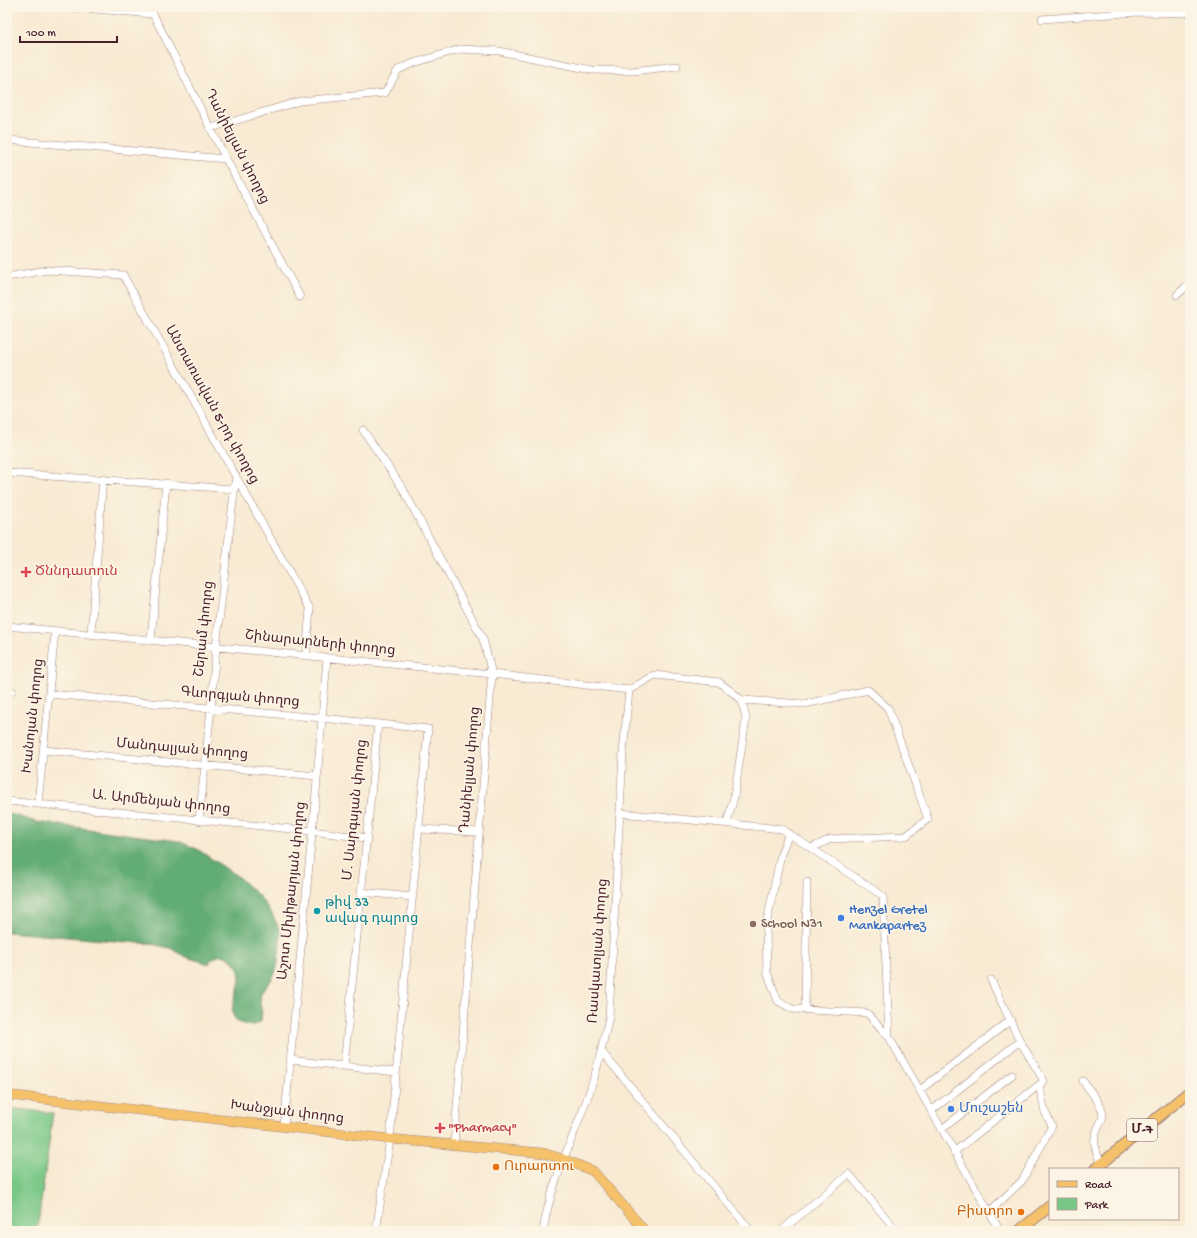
<svg xmlns="http://www.w3.org/2000/svg" width="1197" height="1238" font-family="'Gochi Hand','Noto Sans Armenian',sans-serif">
<style>
.green{fill:#79c787;stroke:#627359}
.forest{fill:#62ac74;stroke:#566650}
.lines{fill:none;stroke-linecap:round;stroke-linejoin:round}
.minor-casing{stroke:#a1847f;stroke-width:8}
.major-casing{stroke:#a1847f;stroke-width:10}
.highway-casing{stroke:#a1847f;stroke-width:12}
.minor{stroke:#fff;stroke-width:7}
.major{stroke:#f5c16b;stroke-width:9}
.highway{stroke:#f5c16b;stroke-width:10}
.health-dot{fill:#e0444e;stroke:#fcf5e5;stroke-width:1.5}
.culture-dot{fill:#0f9aa8;stroke:#fcf5e5;stroke-width:1.5}
.shop-dot{fill:#3f7fe0;stroke:#fcf5e5;stroke-width:1.5}
.education-dot{fill:#8d6e63;stroke:#fcf5e5;stroke-width:1.5}
.food-dot{fill:#e8710a;stroke:#fcf5e5;stroke-width:1.5}
.labels{text-anchor:middle;dominant-baseline:central;stroke-width:3;stroke-linejoin:round;paint-order:stroke}
.shield{fill:#fcf5e5;stroke:#7f5f63;stroke-width:1}
.shield-label{font-size:13px;font-weight:bold;fill:#4a1f2b}
.street-label{font-size:14px;fill:#4a1f2b;stroke:#fcf5e5}
.health-label{font-size:14px;fill:#be3a42;stroke:#fcf5e5;text-anchor:start}
.culture-label{font-size:14px;fill:#0d838f;stroke:#fcf5e5;text-anchor:start}
.shop-label{font-size:14px;fill:#366cbe;stroke:#fcf5e5;text-anchor:start}
.education-label{font-size:14px;fill:#785e54;stroke:#fcf5e5;text-anchor:start}
.food-label{font-size:14px;fill:#c56008;stroke:#fcf5e5;text-anchor:start}
</style>
<rect width="100%" height="100%" fill="#fcf5e5"/>
<filter id="ink" filterUnits="userSpaceOnUse"><feTurbulence type="fractalNoise" baseFrequency=".025" numOctaves="2"/><feDisplacementMap in="SourceGraphic" scale="8" xChannelSelector="R" yChannelSelector="G"/><feConvolveMatrix kernelMatrix="1 2 1 2 8 2 1 2 1" color-interpolation-filters="sRGB"/></filter>
<filter id="wash" filterUnits="userSpaceOnUse"><feTurbulence type="fractalNoise" baseFrequency=".012" numOctaves="4" result="noise"/><feDisplacementMap in="SourceGraphic" scale="16" xChannelSelector="R" yChannelSelector="G"/><feGaussianBlur stdDeviation="0.9" result="paint"/><feColorMatrix in="noise" values="0 0 0 0 0 0 0 0 0 0 0 0 0 0 0 0 0 1.4 0 .05"/><feComposite in="paint" operator="in"/></filter>
<g filter="url(#wash)">
<rect width="100%" height="100%" fill="#f8ead3"/>
<path class="green" d="M7,1108L53,1113L37,1231H7Z"/>
<path class="forest" d="M7,813L37,822L178,841L197,849L237,876L259,896L272,914L277,924L281,934L278,962L276,971L272,979L261,993L260,1003L262,1012L261,1021C254,1026 249,1027 241,1023C221,1014 242,990 240,976C239,968 235,963 229,958C222,953 216,956 210,961L209,964L186,957L170,948L152,944L7,932Z"/>
</g>
<g filter="url(#ink)">
<g class="lines">
<g class="minor-casing">
<path id="minor" d="M72,7L153,14
M152,7L153,14L226,159L300,297
M1042,19L1138,12L1190,13
M211,128L300,101L385,93L398,70L414,63L460,49L499,51L592,70L632,71L677,66
M7,140L226,159
M7,277L47,270L123,275L310,609L306,656
M1177,295L1190,283
M363,430L403,489L483,639L492,674L454,1145
M7,473L234,489
M7,626L492,674L629,690
M91,634L103,478
M151,640L166,483
M7,690L12,691
M629,690L623,753L609,1017L601,1051L751,1231
M629,690L655,675L719,682L742,700L746,719L734,797L727,823
M49,694L322,718L428,729L390,1139L376,1231
M742,700L805,704L868,690L888,708L928,819L906,836L831,839L811,848
M43,750L317,776
M7,801L312,831L366,838
M38,804L55,631
M620,813L782,829L883,896L889,1037L1000,1231
M199,821L211,708L216,647L236,476
M419,829L479,832
M789,833L781,854L766,926L767,972L778,1001L792,1009L867,1013L889,1037
M361,892L412,897
M805,1009L807,882
M290,1060L396,1072
M344,1066L378,724
M1083,1081C1089,1090 1101,1102 1103,1113C1103,1122 1096,1129 1095,1137C1093,1146 1098,1156 1101,1164
M920,1090L1011,1020
M931,1111L1020,1041
M284,1126L316,792L327,658
M942,1129L1012,1075
M954,1152L1044,1081L1020,1041L991,980
M989,1212L1022,1181L1052,1126L1045,1112L1039,1085
M543,1231C553,1168 588,1113 601,1051
M781,1231L849,1174L897,1231"/>
</g>
<g class="major-casing">
<path id="major" d="M7,1095L390,1139L543,1153L563,1159L593,1171L645,1231"/>
</g>
<g class="highway-casing">
<path id="highway" d="M1095,1169L1190,1091
M1019,1231L1050,1206"/>
</g>
<use href="#minor" class="minor"/>
<use href="#major" class="major"/>
<use href="#highway" class="highway"/>
</g>
</g>
<g class="health-dot">
<path d="M24 566h4v4h4v4h-4v4h-4v-4h-4v-4h4z"/>
<path d="M438 1122h4v4h4v4h-4v4h-4v-4h-4v-4h4z"/>
</g>
<circle class="culture-dot" cx="317" cy="911" r="4"/>
<g class="shop-dot">
<circle cx="841" cy="918" r="4"/>
<circle cx="951" cy="1109" r="4"/>
</g>
<circle class="education-dot" cx="753" cy="924" r="4"/>
<g class="food-dot">
<circle cx="496" cy="1167" r="4"/>
<circle cx="1021" cy="1212" r="4"/>
</g>
<g class="labels">
<rect class="shield" x="1127" y="1119" width="30" height="22" rx="3"/>
<g class="shield-label">
<text x="1142" y="1130">Մ-7</text>
</g>
<g class="street-label">
<text transform="translate(236 147) rotate(63)">Դանիելյան փողոց</text>
<text transform="translate(211 405) rotate(61)">Անտառավան 5-րդ փողոց</text>
<text transform="translate(205 629) rotate(-84)">Շերամ փողոց</text>
<text transform="translate(320 644) rotate(6)">Շինարարների փողոց</text>
<text transform="translate(240 698) rotate(5)">Գևորգյան փողոց</text>
<text transform="translate(34 716) rotate(-84)">Խանոյան փողոց</text>
<text transform="translate(182 750) rotate(5)">Մանդալյան փողոց</text>
<text transform="translate(471 770) rotate(-85)">Դանիելյան փողոց</text>
<text transform="translate(161 803) rotate(6)">Ա. Արմենյան փողոց</text>
<text transform="translate(356 810) rotate(-84)">Մ. Սարգսյան փողոց</text>
<text transform="translate(293 891) rotate(-84)">Աշոտ Մխիթարյան փողոց</text>
<text transform="translate(599 951) rotate(-86)">Ռասկատլյան փողոց</text>
<text transform="translate(287 1113) rotate(7)">Խանջյան փողոց</text>
</g>
<g class="health-label">
<text x="35" y="572">Ծննդատուն</text>
<text x="448" y="1128">"Pharmacy"</text>
</g>
<g class="culture-label">
<text x="325" y="903">թիվ 33<tspan x="325" dy="16">ավագ դպրոց</tspan></text>
</g>
<g class="shop-label">
<text x="849" y="910">Henzel Gretel<tspan x="849" dy="16">Mankapartez</tspan></text>
<text x="959" y="1109">Մուշաշեն</text>
</g>
<g class="education-label">
<text x="761" y="924">School N31</text>
</g>
<g class="food-label">
<text x="504" y="1167">Ուրարտու</text>
<text x="1013" y="1212" text-anchor="end">Բիստրո</text>
</g>
</g>
<rect width="1197" height="1238" fill="none" stroke="#fcf5e5" stroke-width="24"/>
<rect x="1049" y="1168" width="130" height="52" fill="#fcf5e5" stroke="#b59f9b"/>
<rect x="1057" y="1181" width="20" height="6" fill="#f5c16b" stroke="#b59f9b"/>
<text x="1085" y="1188" font-size="12" fill="#4a1f2b">Road</text>
<rect x="1057" y="1198" width="20" height="12" fill="#79c787" stroke="#b59f9b"/>
<text x="1085" y="1208" font-size="12" fill="#4a1f2b">Park</text>
<path d="M20 36v6h97v-6" fill="none" stroke="#4a1f2b" stroke-width="2"/>
<text x="26" y="36" font-size="12" fill="#4a1f2b" stroke="#fcf5e5" stroke-width="3" paint-order="stroke">100 m</text>
</svg>
